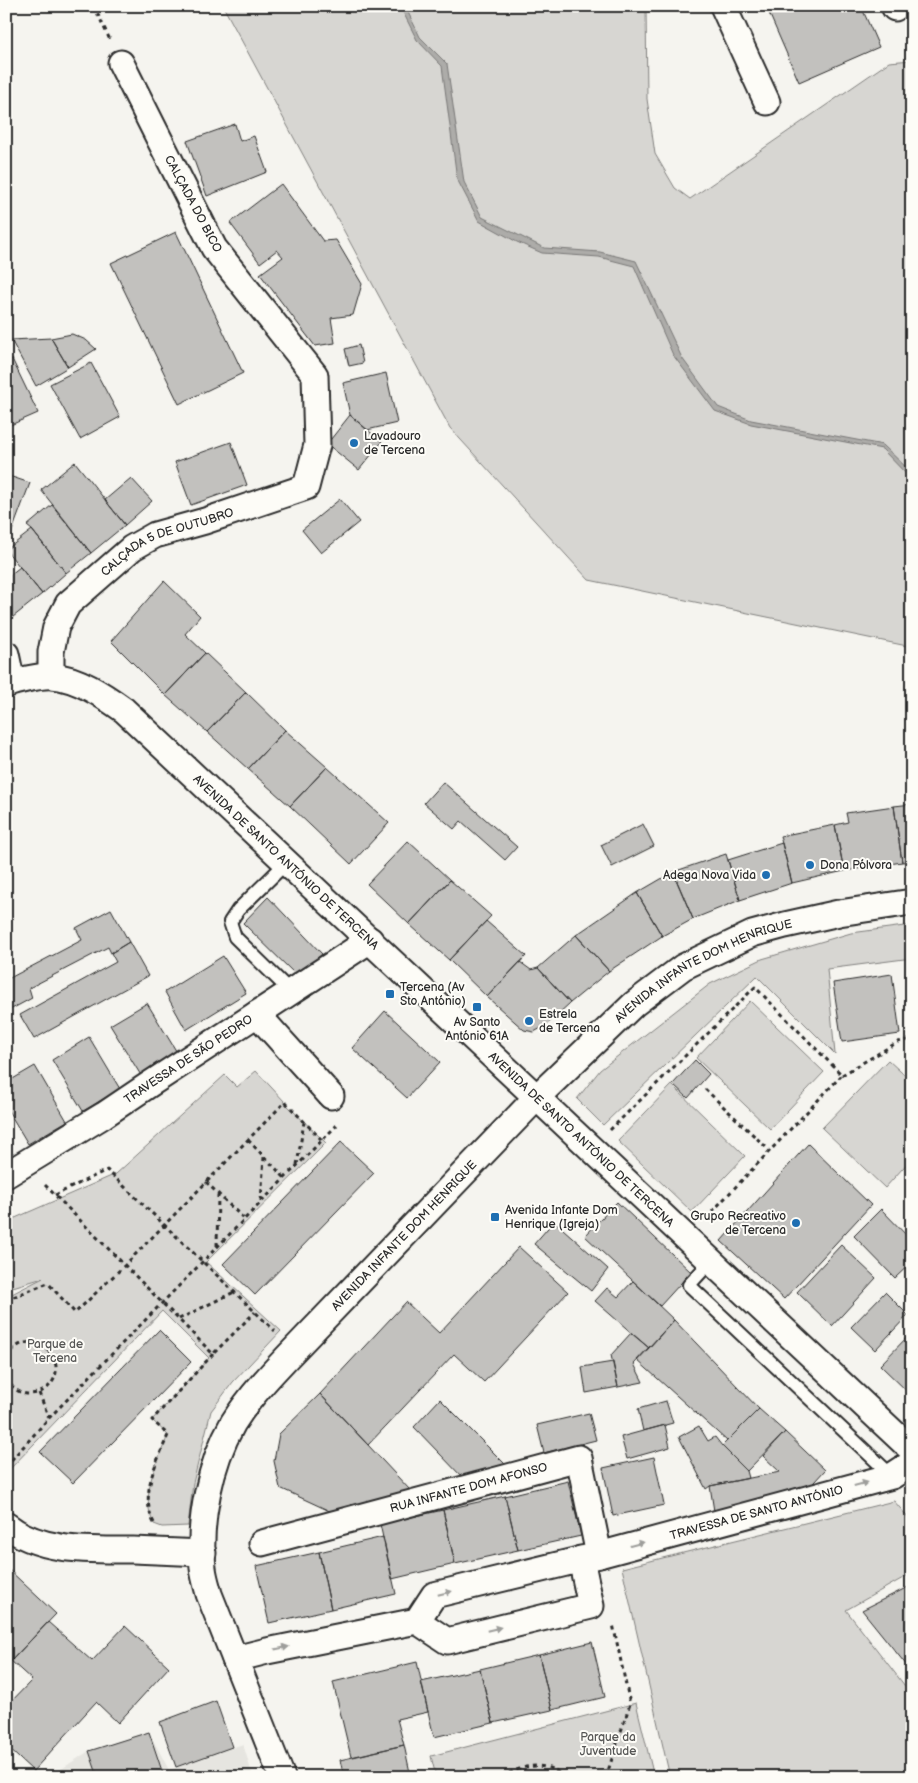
<svg xmlns="http://www.w3.org/2000/svg" width="918" height="1783" font-family="'Balsamiq Sans',sans-serif">
<style>
.built{fill:#e6e5e0}
.green{fill:#d7d6d2;stroke:#81807e}
.water{fill:#adaca9;stroke:#797877}
.building{fill:#c2c1be;stroke:#2b2b2b}
.lines{fill:none;stroke-linecap:round;stroke-linejoin:round}
.service-casing{stroke:#2b2b2b;stroke-width:16}
.minor-casing{stroke:#2b2b2b;stroke-width:29}
.path{stroke:#2b2b2b;stroke-width:3;stroke-dasharray:4 4;stroke-linecap:butt}
.service{stroke:#fdfcf7;stroke-width:12}
.minor{stroke:#fdfcf7;stroke-width:25}
.oneway{fill:#9e9e9b}
.poi-dot{fill:#1f6fb2;stroke:#fdfcf7;stroke-width:2}
.labels{text-anchor:middle;dominant-baseline:central;stroke-width:4;stroke-linejoin:round;paint-order:stroke}
.street-label{font-size:12px;fill:#2b2b2b;stroke:#fdfcf7}
.poi-label{font-size:12px;fill:#2b2b2b;stroke:#fdfcf7;text-anchor:start}
.park-label{font-size:12px;fill:#565655;stroke:#fdfcf7}
</style>
<rect width="100%" height="100%" fill="#f5f4ef"/>
<filter id="ink" filterUnits="userSpaceOnUse"><feTurbulence type="fractalNoise" baseFrequency=".02" numOctaves="2"/><feDisplacementMap in="SourceGraphic" scale="10" xChannelSelector="R" yChannelSelector="G"/><feConvolveMatrix kernelMatrix="1 2 1 2 8 2 1 2 1" color-interpolation-filters="sRGB"/></filter>
<g filter="url(#ink)">
<path class="built" d="M149,1732L169,1770L243,1744L253,1777H49L89,1751Z"/>
<path class="green" d="M223,6H646L647,99L655,154L675,188L690,199L889,62L912,60V647L589,580L450,428Z
M912,925V958L827,969L835,1054L757,976L603,1125L577,1099L600,1070L710,984L762,959L851,933Z
M750,1001L824,1072L770,1129L696,1058Z
M888,1060L912,1082V1158L885,1188L822,1128Z
M256,1071L285,1102V1103L326,1143L206,1262L281,1331L233,1382L211,1411L193,1483L188,1526L162,1527L154,1524C139,1495 157,1463 168,1435L152,1420L209,1358L162,1311L8,1471L6,1469V1297L43,1278L6,1289V1222L116,1174L225,1075L237,1087Z
M672,1085L745,1156L692,1212L618,1141Z
M894,1501L912,1522V1573L846,1610L912,1695V1777H670L622,1568Z
M636,1703L654,1777H436L431,1756Z"/>
<path class="water" d="M400,6H405L420,37L447,64L464,182L482,217L544,248L600,252L636,261L682,358L718,407L751,420L883,445L912,473V480L882,449L751,424L715,411L673,355L634,266L599,257L542,253L517,242L479,221L457,179L442,66L417,40Z"/>
<path class="building" d="M766,6H861L879,47L799,82Z
M235,124L240,141L254,136L267,172L207,196L187,141Z
M281,184L323,241L336,240L362,284L353,315L331,318L335,343L315,346L260,274L283,257L277,250L260,263L230,223Z
M176,232L243,373L179,404L111,263Z
M72,334L86,340L96,349L68,367L51,338Z
M51,338L68,367L36,386L11,340Z
M359,345L363,363L349,366L345,349Z
M12,359L38,413L6,427V361Z
M91,363L120,417L80,439L50,384Z
M386,373L397,423L367,430L350,415L343,383Z
M350,415L382,442L359,470L327,444Z
M231,442L247,485L191,505L175,462Z
M75,462L125,525L91,553L41,490Z
M6,475L30,483L8,542L6,541Z
M131,478L152,501L125,525L105,500Z
M340,499L359,522L321,553L302,530Z
M52,505L91,553L66,573L32,530L27,526Z
M32,530L66,573L42,594L6,550Z
M20,567L42,594L8,621L6,618V578Z
M164,581L200,616L185,634L205,653L165,695L111,641Z
M205,653L246,692L207,732L165,695Z
M246,692L285,730L248,769L207,732Z
M285,730L327,767L290,806L248,769Z
M327,767L389,823L351,864L290,806Z
M443,782L517,847L505,860L461,821L454,829L424,803Z
M912,804V861L902,862L894,806Z
M894,806L902,862L844,871L835,825L848,822L846,813Z
M643,824L654,846L612,867L601,845Z
M835,825L844,871L792,883L780,836Z
M408,841L450,880L409,924L367,884Z
M782,843L792,883L740,900L728,860Z
M726,854L740,900L693,919L673,872Z
M673,872L693,919L662,936L637,893Z
M450,880L491,916L449,960L409,924Z
M637,893L662,936L609,971L576,935Z
M268,897L322,954L297,976L243,923Z
M111,909L129,942L111,953L108,947L29,988L32,998L6,1012V980L82,940L76,928Z
M486,921L526,956L487,997L449,960Z
M576,935L609,971L570,1003L538,968Z
M129,942L148,976L34,1039L20,1015L116,962L111,953Z
M223,956L246,993L186,1030L165,992Z
M520,962L531,970L538,968L570,1003L545,1026L534,1032L524,1030L487,997Z
M892,974L900,1034L842,1042L833,983Z
M147,1003L178,1054L142,1077L110,1025Z
M385,1011L440,1062L407,1098L352,1048Z
M89,1037L120,1089L83,1111L52,1060Z
M695,1060L709,1074L688,1098L673,1084Z
M35,1066L67,1121L28,1144L6,1107V1072L11,1080Z
M341,1142L374,1173L255,1295L223,1264Z
M808,1144L871,1205L784,1299L721,1241Z
M617,1202L691,1272L660,1306L585,1236Z
M881,1209L912,1241V1262L895,1278L854,1236Z
M554,1221L608,1269L591,1291L534,1244Z
M841,1245L876,1278L832,1326L797,1292Z
M519,1247L568,1292L484,1382L454,1354L368,1445L320,1394L406,1302L439,1333Z
M633,1281L674,1320L649,1348L595,1301L607,1288L618,1297Z
M885,1292L908,1315L875,1350L851,1327Z
M674,1320L759,1409L727,1441L637,1360Z
M159,1330L191,1362L73,1483L40,1452Z
M912,1332V1396L880,1365Z
M631,1333L649,1348L634,1364L643,1382L618,1387L611,1355Z
M613,1362L618,1387L586,1393L582,1367Z
M320,1394L368,1445L410,1490L334,1513L280,1488L274,1461L279,1434Z
M440,1399L506,1465L464,1479L414,1427Z
M666,1401L673,1423L643,1431L638,1409Z
M759,1409L785,1432L747,1471L722,1446Z
M589,1413L596,1440L544,1453L537,1425Z
M665,1425L670,1447L627,1459L621,1437Z
M699,1426L708,1441L715,1437L722,1446L747,1471L749,1478L710,1486L706,1489L679,1437Z
M785,1432L825,1470L804,1493L714,1511L710,1486L780,1472L763,1456Z
M654,1457L664,1505L613,1516L603,1468Z
M568,1481L581,1536L518,1550L505,1496Z
M505,1496L518,1550L455,1564L443,1510Z
M443,1510L455,1564L392,1579L380,1524Z
M383,1537L396,1594L331,1609L319,1552Z
M319,1552L331,1609L269,1623L256,1566Z
M6,1567L56,1614L6,1666Z
M912,1585V1672L862,1610Z
M48,1622L92,1661L125,1626L169,1667L118,1723L96,1702L33,1771L6,1746V1707L32,1680L11,1661Z
M592,1642L605,1697L552,1710L539,1655Z
M539,1655L552,1710L493,1723L480,1669Z
M417,1662L428,1712L397,1719L404,1745L351,1757L333,1682Z
M480,1669L493,1723L434,1737L421,1682Z
M216,1701L232,1747L176,1767L160,1722Z
M149,1732L164,1777H98L89,1751Z
M404,1745L411,1777H344L340,1760Z"/>
<g class="lines">
<g class="service-casing">
<path id="service" d="M287,862L238,910L230,922L235,937L291,992
M711,1261L689,1285L892,1476"/>
</g>
<g class="minor-casing">
<g id="minor">
<path d="M723,6L767,102"/>
<path d="M894,6L895,8"/>
<path d="M6,654L12,682"/>
<path id="s1" d="M51,675V652L56,627L68,604L132,548L155,535L205,521L306,487L317,445L315,375L214,248L121,63"/>
<path id="s2" d="M6,685C15,681 42,675 52,676C78,678 103,695 124,710L912,1450"/>
<path d="M257,1014L331,1096"/>
<path id="s3" d="M6,1175L104,1115L150,1084L370,940"/>
<path d="M6,1525C41,1553 91,1550 133,1550C156,1551 180,1552 203,1553"/>
<path id="s4" d="M262,1543L579,1458L599,1555"/>
<path d="M417,1621L447,1641L591,1606L581,1559"/>
<path id="s5" d="M235,1659L267,1651L417,1621L434,1595L599,1555L892,1476L912,1463"/>
<path id="s6" d="M282,1777L209,1594C207,1586 204,1577 203,1568C198,1522 210,1463 233,1423C250,1396 272,1373 294,1350L537,1097L634,1004L683,967L752,934L785,925L839,913L912,902"/>
</g>
</g>
<path class="path" d="M94,6L110,40
M842,1075L898,1042L912,1039
M705,1089L769,1150
M610,1130L755,987L842,1075L706,1218
M248,1140L285,1178
M297,1165L304,1122
M206,1182L244,1219
M45,1185L213,1354L255,1312
M55,1195L107,1170L275,1331
M261,1201L264,1157
M217,1246L218,1195
M6,1300L48,1283L75,1313L125,1265L285,1102L322,1140
M179,1319L234,1292
M6,1346L11,1350
M6,1357C32,1320 74,1363 48,1387C41,1393 36,1394 27,1394C18,1393 10,1386 6,1378
M39,1393L49,1418
M6,1466L49,1418L337,1125
M154,1523C139,1494 157,1462 168,1435L152,1420L213,1354
M502,1777C524,1764 545,1761 566,1777
M606,1777L630,1704L613,1624"/>
<use href="#service" class="service"/>
<use href="#minor" class="minor"/>
</g>
<defs><path id="oneway-solid" d="M-6-.8H1V-3.2L6.5 0L1 3.2V.8H-6Z" transform="scale(1.25)"/></defs>
<g class="oneway">
<use href="#oneway-solid" transform="translate(861 1484) rotate(-15)"/>
<use href="#oneway-solid" transform="translate(637 1544) rotate(-15)"/>
<use href="#oneway-solid" transform="translate(445 1593) rotate(-14)"/>
<use href="#oneway-solid" transform="translate(494 1629) rotate(-14)"/>
<use href="#oneway-solid" transform="translate(282 1648) rotate(-11)"/>
</g>
</g>
<g class="poi-dot">
<circle cx="354" cy="443" r="5"/>
<circle cx="810" cy="865" r="5"/>
<circle cx="766" cy="875" r="5"/>
<rect x="385" y="989" width="10" height="10" rx="2.5"/>
<rect x="472" y="1002" width="10" height="10" rx="2.5"/>
<circle cx="529" cy="1021" r="5"/>
<rect x="490" y="1212" width="10" height="10" rx="2.5"/>
<circle cx="796" cy="1223" r="5"/>
</g>
<g class="labels">
<g class="street-label">
<text transform="translate(193 204) rotate(62)">CALÇADA DO BICO</text>
<text stroke="none"><textPath href="#s1" startOffset="194">CALÇADA 5 DE OUTUBRO</textPath></text>
<text stroke="none"><textPath href="#s2" startOffset="350">AVENIDA DE SANTO ANTÓNIO DE TERCENA</textPath></text>
<text stroke="none"><textPath href="#s6" startOffset="1032">AVENIDA INFANTE DOM HENRIQUE</textPath></text>
<text stroke="none"><textPath href="#s3" startOffset="216">TRAVESSA DE SÃO PEDRO</textPath></text>
<text stroke="none"><textPath href="#s2" startOffset="755">AVENIDA DE SANTO ANTÓNIO DE TERCENA</textPath></text>
<text stroke="none"><textPath href="#s6" startOffset="628">AVENIDA INFANTE DOM HENRIQUE</textPath></text>
<text stroke="none"><textPath href="#s4" startOffset="214">RUA INFANTE DOM AFONSO</textPath></text>
<text stroke="none"><textPath href="#s5" startOffset="550">TRAVESSA DE SANTO ANTÓNIO</textPath></text>
</g>
<g class="poi-label">
<text x="364" y="436">Lavadouro<tspan x="364" dy="14">de Tercena</tspan></text>
<text x="820" y="865">Dona Pólvora</text>
<text x="756" y="875" text-anchor="end">Adega Nova Vida</text>
<text x="400" y="987">Tercena (Av<tspan x="400" dy="14">Sto António)</tspan></text>
<text x="539" y="1014">Estrela<tspan x="539" dy="14">de Tercena</tspan></text>
<text x="477" y="1022" text-anchor="middle">Av Santo<tspan x="477" dy="14">António 61A</tspan></text>
<text x="505" y="1210">Avenida Infante Dom<tspan x="505" dy="14">Henrique (Igreja)</tspan></text>
<text x="786" y="1216" text-anchor="end">Grupo Recreativo<tspan x="786" dy="14">de Tercena</tspan></text>
</g>
<g class="park-label">
<text x="55" y="1344">Parque de<tspan x="55" dy="14">Tercena</tspan></text>
<text x="608" y="1737">Parque da<tspan x="608" dy="14">Juventude</tspan></text>
</g>
</g>
<rect width="918" height="1783" fill="none" stroke="#fdfcf7" stroke-width="25"/>
<rect x="12" y="12" width="893" height="1758" fill="none" stroke="#2b2b2b" stroke-width="2" filter="url(#ink)"/>
</svg>
